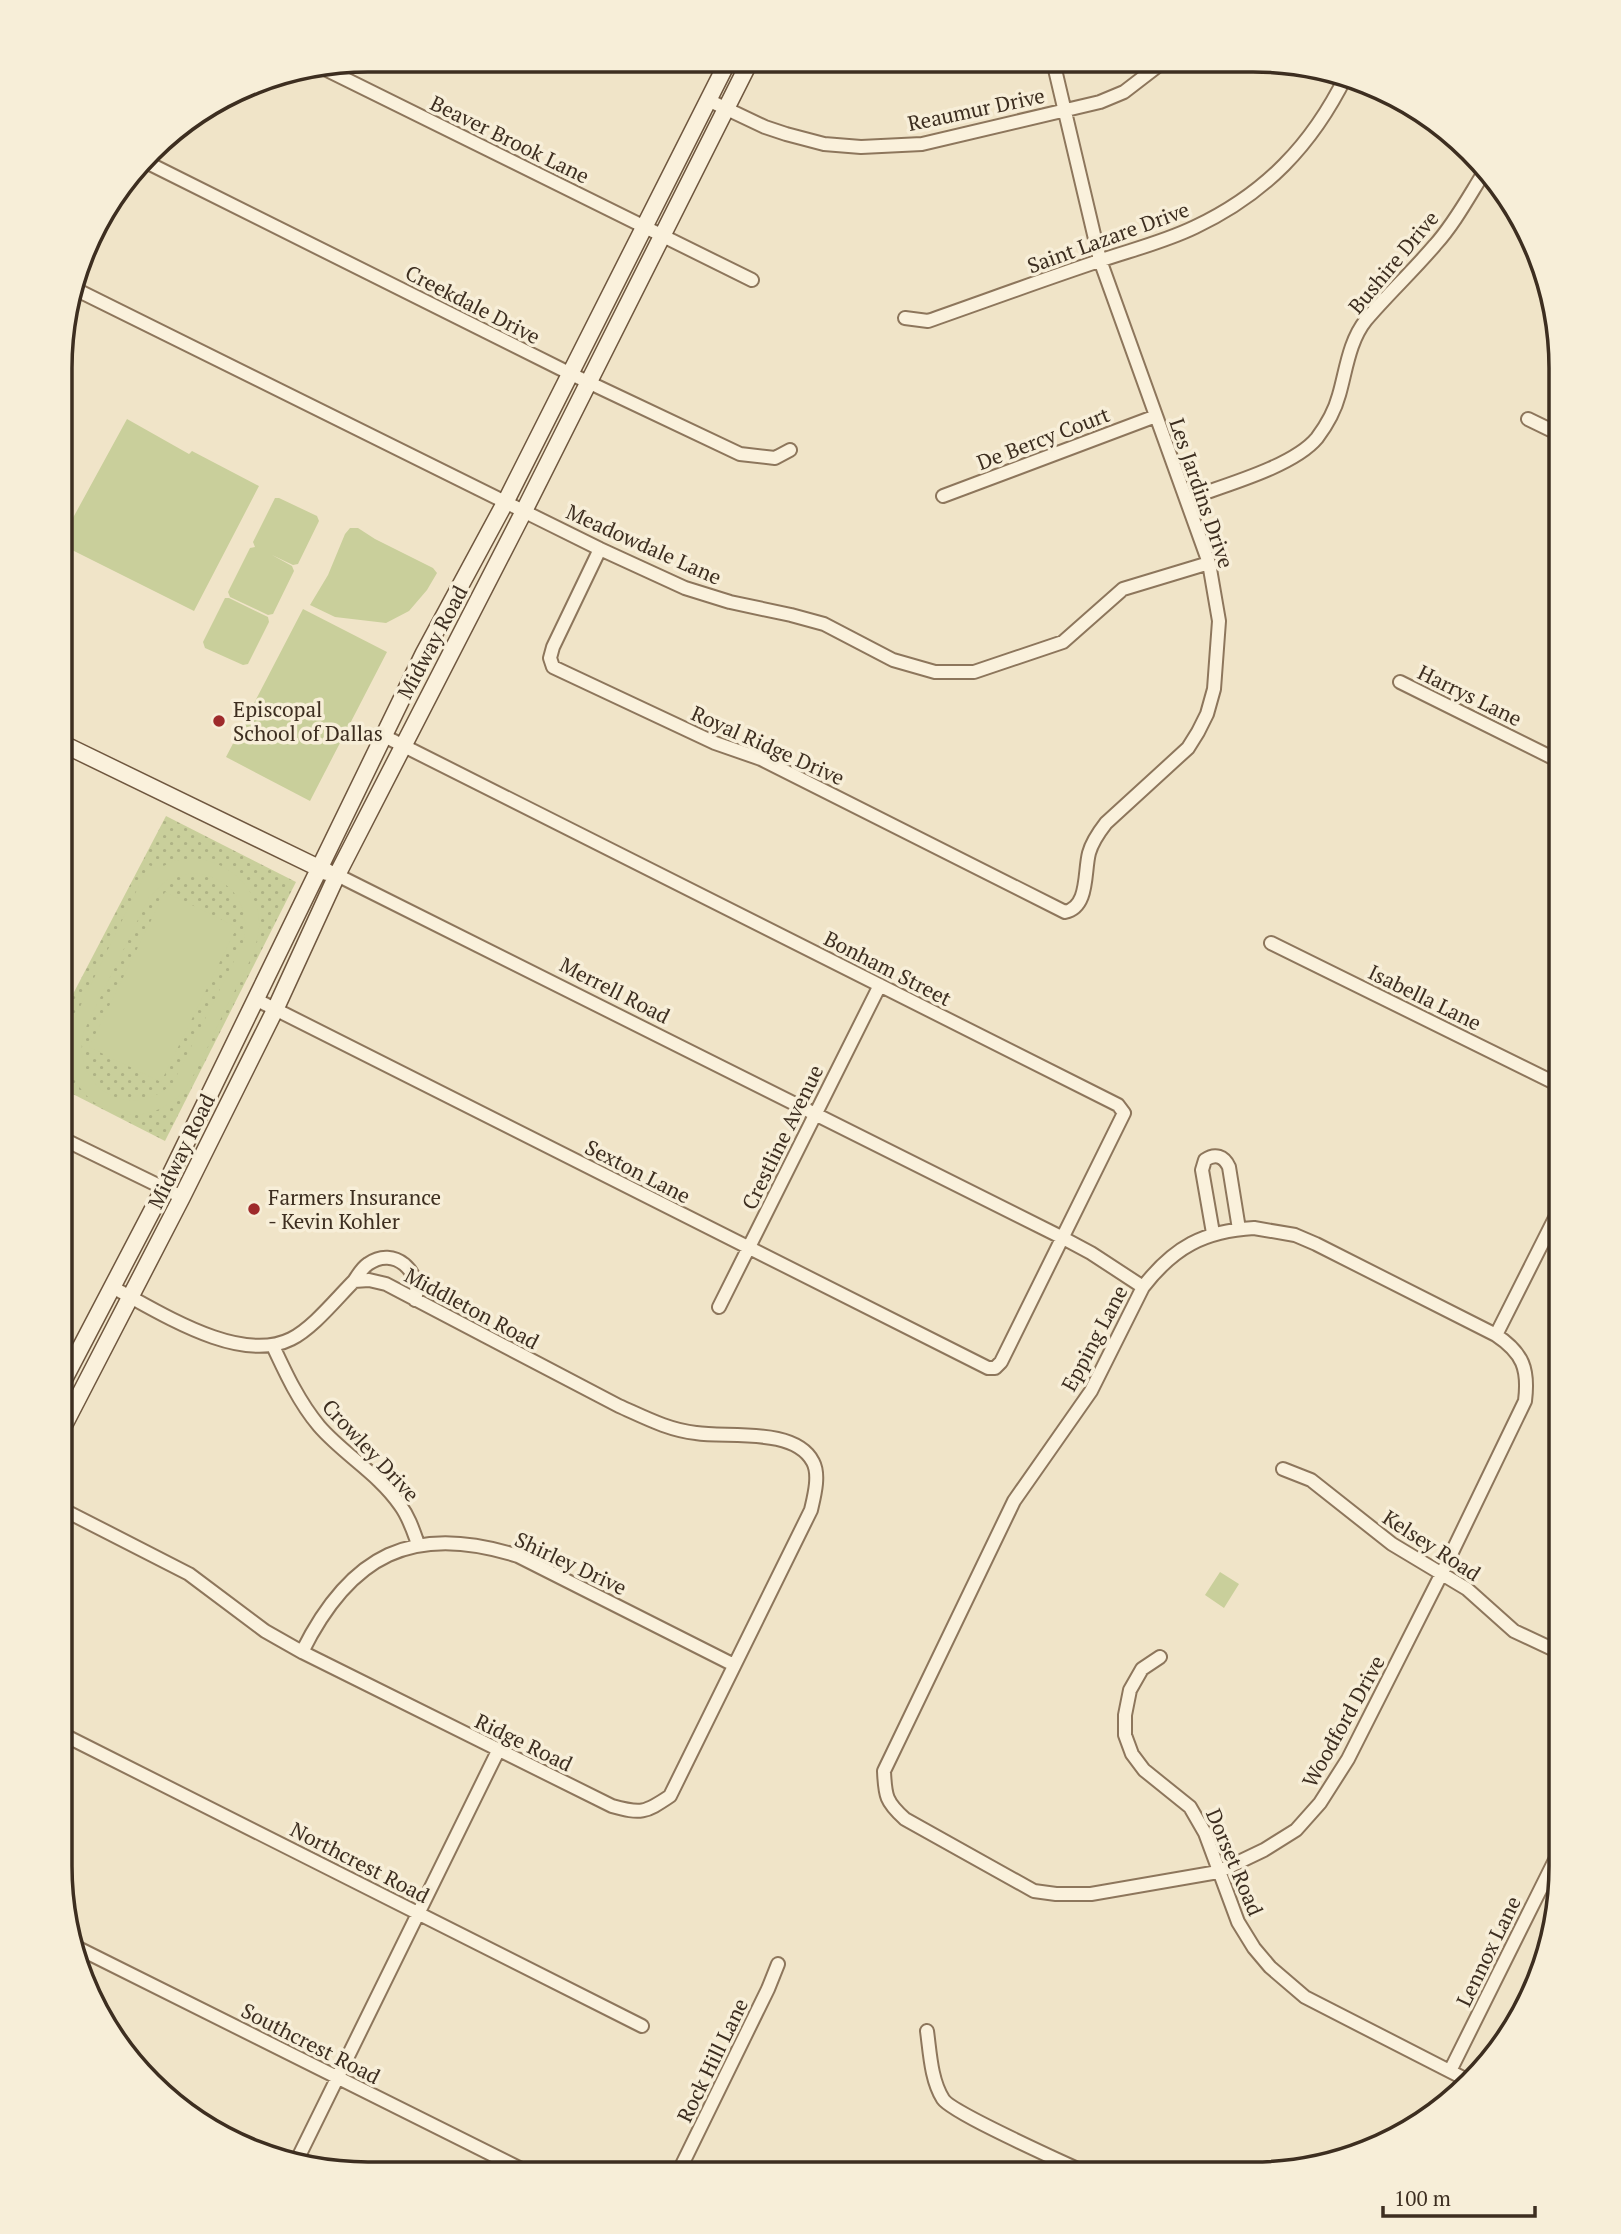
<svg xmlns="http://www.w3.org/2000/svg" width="1621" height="2234" font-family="'PT Serif',serif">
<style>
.grass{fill:url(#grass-dots)}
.pitch{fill:#c9cf9b;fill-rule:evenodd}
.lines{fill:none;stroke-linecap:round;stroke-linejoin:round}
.street-casing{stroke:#8d765c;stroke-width:16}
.secondary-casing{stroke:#6f573f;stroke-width:19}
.street{stroke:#faf1dc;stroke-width:12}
.secondary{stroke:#faf1dc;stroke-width:16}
.poi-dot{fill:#9e2a2b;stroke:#f7eed8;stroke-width:2.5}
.labels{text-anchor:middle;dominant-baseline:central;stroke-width:7;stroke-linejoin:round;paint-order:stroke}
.street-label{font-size:21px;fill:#3d2e20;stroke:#f7eed8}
.poi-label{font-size:21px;fill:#3d2e20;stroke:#f7eed8;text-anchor:start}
.rim{fill:none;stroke:#3d2e20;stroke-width:3.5}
</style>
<defs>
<pattern id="grass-dots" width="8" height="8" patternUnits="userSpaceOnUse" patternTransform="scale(1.75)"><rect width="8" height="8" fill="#c9cf9b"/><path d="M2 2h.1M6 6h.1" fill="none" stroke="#aeb285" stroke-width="1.8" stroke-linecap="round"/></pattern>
</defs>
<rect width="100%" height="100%" fill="#f0e4c8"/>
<path class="grass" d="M166,816L296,882L165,1141L61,1088V1017Z"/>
<path class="pitch" d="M127,419L189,454L192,451L259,486L194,611L68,548L63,543L62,538Z
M275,498H279L317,516L319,521L298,564L293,565L272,555L292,566L294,571L273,614L268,615L230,597L228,592L250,548L255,547L253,542Z
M350,528H358L375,539L433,568L437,573L427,590L409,611L386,623L335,617L310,605L328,575L345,534Z
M225,598H229L268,617L269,622L248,664L243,665L205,648L203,642Z
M303,609L387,652L310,801L226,757Z
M194,858C235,862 268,898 257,940C251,965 234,990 223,1014C211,1039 200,1067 184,1091C143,1135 77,1116 67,1055L61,1052V1046L149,865L157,869L174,861ZM191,873C229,874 253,905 243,943L173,1083C131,1124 69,1087 84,1031L149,897L167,880Z
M165,892L237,927L161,1082L89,1047Z
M1220,1572L1239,1584L1224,1608L1205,1595Z"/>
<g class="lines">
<g class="street-casing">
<path id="street" d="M321,67L752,280
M708,100L765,127L786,134L824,144L861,147L922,144L1100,102L1124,92L1163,62
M144,161L571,374L740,454L775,458L790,450
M75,289L600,549L685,588L730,602L791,615L824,624L893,660L935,672H974L1063,642L1123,589L1209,563
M905,318L928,321C985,301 1042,280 1099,261C1131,250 1164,242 1195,227C1265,194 1312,145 1346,76
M1528,419L1561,435
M943,496L1156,416
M1187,499C1222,486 1293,467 1317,438C1326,426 1335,410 1339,395C1346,371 1349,341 1366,320C1388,294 1413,271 1435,245C1454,224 1468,198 1483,174
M600,549L553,647L550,658L553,667L715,743L761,759L1065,912C1089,907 1084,872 1089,853C1092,842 1099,832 1106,823L1188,748L1198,732L1207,714L1214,689L1219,621L1209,563L1100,260L1053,61
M1400,682L1561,762
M337,875L1063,1238L1091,1253L1143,1287
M1271,943L1561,1086
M257,1000L988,1368H995L1001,1362L1124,1113L1118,1105L384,736
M61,1138L182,1197
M1254,1228L1295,1235L1316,1244L1496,1335C1523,1353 1529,1369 1525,1401L1442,1573L1348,1759L1320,1803L1296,1830L1264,1850L1218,1872L1091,1894H1056L1034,1891L905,1819C886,1802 885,1796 884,1771L1014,1501L1091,1391L1143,1287C1174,1247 1204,1231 1254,1228Z
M1213,1233L1202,1170L1205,1160C1215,1153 1224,1156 1229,1167L1239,1229
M354,1281C358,1275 362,1268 368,1264C394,1245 423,1272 415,1300
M719,1307L880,985
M1496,1335L1561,1206
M273,1346C286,1374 299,1402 319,1426C343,1454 379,1474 400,1505C409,1517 413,1530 418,1544
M60,1399L74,1406
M1283,1469L1311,1480L1392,1544L1467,1589L1514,1631L1561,1653
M60,1508L189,1574L265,1631L302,1652L612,1806C641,1814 645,1813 670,1796L811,1510C814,1497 820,1475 813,1462C795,1427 728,1438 696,1433C668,1430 644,1417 619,1406L386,1284L369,1280L354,1281C336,1299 313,1328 291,1339C239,1365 158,1311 112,1287
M302,1652C350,1555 413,1522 518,1556L734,1665
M1160,1657L1142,1669L1130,1690L1125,1715V1735L1132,1754L1144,1770L1190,1807L1205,1833L1238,1922L1254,1948L1270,1967L1305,1997L1471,2082
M60,1733L642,2026
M78,1948L527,2172
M927,2031C930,2053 931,2080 943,2099C952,2113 1065,2163 1088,2174
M1450,2071L1561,1848
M297,2160L498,1751
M678,2173L768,1989L778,1964"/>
</g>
<g class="secondary-casing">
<path id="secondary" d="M61,743L327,872
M60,1387L164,1188L424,653L506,501L728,61
M60,1433L182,1197L275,1010L337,875L524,511L750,61"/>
</g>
<use href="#street" class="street"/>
<use href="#secondary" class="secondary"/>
</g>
<g class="poi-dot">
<circle cx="219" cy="721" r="7"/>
<circle cx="254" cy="1209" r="7"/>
</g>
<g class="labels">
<g class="street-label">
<text transform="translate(976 109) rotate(-12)">Reaumur Drive</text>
<text transform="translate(510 139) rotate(26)">Beaver Brook Lane</text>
<text transform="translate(1108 237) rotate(-20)">Saint Lazare Drive</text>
<text transform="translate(1393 262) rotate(-50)">Bushire Drive</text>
<text transform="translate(473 304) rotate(27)">Creekdale Drive</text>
<text transform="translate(1043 438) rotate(-21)">De Bercy Court</text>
<text transform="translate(1202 493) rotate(71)">Les Jardins Drive</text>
<text transform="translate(644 544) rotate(24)">Meadowdale Lane</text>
<text transform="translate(432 642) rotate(-62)">Midway Road</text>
<text transform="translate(1470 695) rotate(26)">Harrys Lane</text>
<text transform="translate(768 745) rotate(24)">Royal Ridge Drive</text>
<text transform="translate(888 968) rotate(27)">Bonham Street</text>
<text transform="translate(615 990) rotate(27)">Merrell Road</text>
<text transform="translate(1425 997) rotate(26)">Isabella Lane</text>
<text transform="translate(782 1137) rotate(-64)">Crestline Avenue</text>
<text transform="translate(181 1151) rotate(-64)">Midway Road</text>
<text transform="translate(638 1171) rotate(27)">Sexton Lane</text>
<text transform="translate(472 1308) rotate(28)">Middleton Road</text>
<text transform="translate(1094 1338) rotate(-62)">Epping Lane</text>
<text transform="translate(371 1450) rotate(47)">Crowley Drive</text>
<text transform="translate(1432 1545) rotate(33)">Kelsey Road</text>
<text transform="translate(571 1563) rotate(25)">Shirley Drive</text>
<text transform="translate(1343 1721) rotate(-61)">Woodford Drive</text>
<text transform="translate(524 1742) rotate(26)">Ridge Road</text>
<text transform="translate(360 1862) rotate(27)">Northcrest Road</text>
<text transform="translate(1235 1862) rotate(67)">Dorset Road</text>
<text transform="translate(1488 1951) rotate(-64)">Lennox Lane</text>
<text transform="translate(311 2043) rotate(27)">Southcrest Road</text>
<text transform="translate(712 2060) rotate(-64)">Rock Hill Lane</text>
</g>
<g class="poi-label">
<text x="233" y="709">Episcopal<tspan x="233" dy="24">School of Dallas</tspan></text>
<text x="268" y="1197">Farmers Insurance<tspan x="268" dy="24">- Kevin Kohler</tspan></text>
</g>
</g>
<path d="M0 0H1621V2234H0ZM368 72H1253A296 296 0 0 1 1549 368V1866A296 296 0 0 1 1253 2162H368A296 296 0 0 1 72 1866V368A296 296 0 0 1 368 72Z" fill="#f7eed8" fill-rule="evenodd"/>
<path class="rim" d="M368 72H1253A296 296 0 0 1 1549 368V1866A296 296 0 0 1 1253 2162H368A296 296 0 0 1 72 1866V368A296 296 0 0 1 368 72Z"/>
<path d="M1383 2206v10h152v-10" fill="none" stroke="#3d2e20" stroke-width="3.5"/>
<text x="1394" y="2206" font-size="21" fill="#3d2e20" stroke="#f7eed8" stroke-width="5" paint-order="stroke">100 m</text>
</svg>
